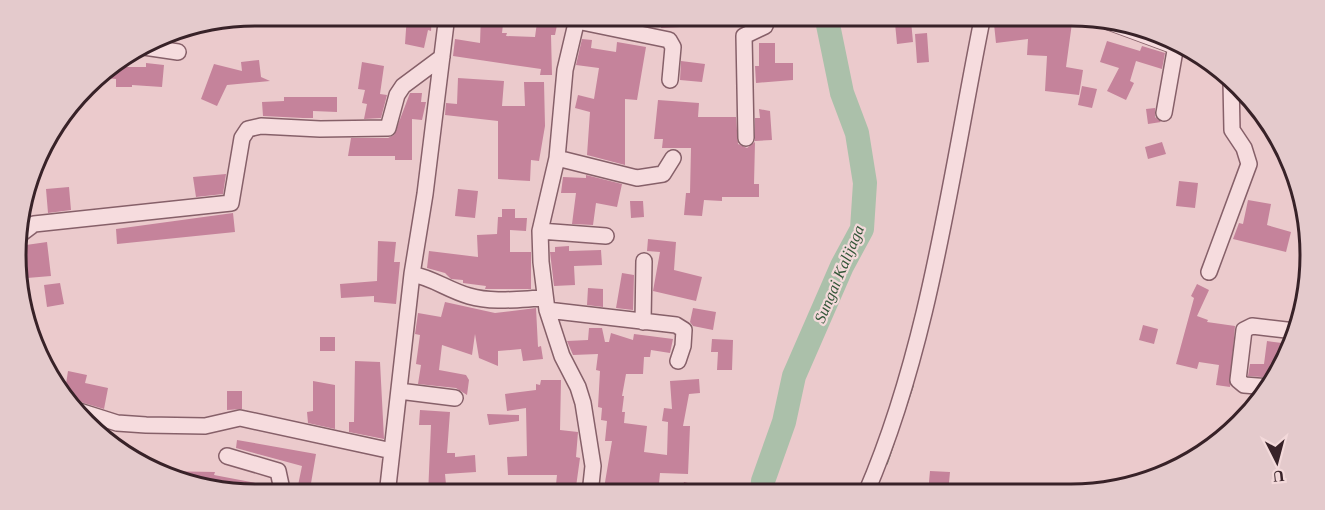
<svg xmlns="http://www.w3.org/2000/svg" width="1325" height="510" font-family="'Times New Roman',serif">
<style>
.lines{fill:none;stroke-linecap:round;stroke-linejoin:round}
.stream{stroke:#718d71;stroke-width:4}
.river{stroke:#abc0aa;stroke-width:24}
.building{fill:#c5839b}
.minor-casing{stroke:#866069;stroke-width:18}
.tertiary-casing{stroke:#866069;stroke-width:22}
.minor{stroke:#f6dcde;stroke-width:15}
.tertiary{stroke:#f6dcde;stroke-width:20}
.labels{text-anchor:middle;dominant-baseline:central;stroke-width:4.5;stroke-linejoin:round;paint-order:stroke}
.water-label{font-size:16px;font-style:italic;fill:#335638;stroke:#f3d9da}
.rim{fill:none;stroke:#382228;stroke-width:3}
</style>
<rect width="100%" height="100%" fill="#ebcacc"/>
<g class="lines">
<path class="stream" d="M901,418L912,385
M886,463L893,442"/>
<path class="river" d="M762,494L763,481L784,422L794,376L842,266L862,229L865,183L857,133L842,93L826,15"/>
</g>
<path class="building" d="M407,15H432L431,31L428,30L424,48L405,44Z
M481,15H504L502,33H507L506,36L535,37L538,15H559L555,35H551L552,75H540L541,69L453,56L455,39L480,43Z
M662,15H680V27L661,28Z
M1035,17L1072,23L1066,67L1083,70L1079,95L1045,91L1047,56L1027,55L1028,39L996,43L994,24L1015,22V18Z
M911,21L913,42L897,44L895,23Z
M927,33L929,62L917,63L915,34Z
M582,39L592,40L591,48L616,52L617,42L646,47L637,100L625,99V165L587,155L590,112L575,108L578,95L594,99L599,68L576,65Z
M1107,41L1140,51L1142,46L1165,53L1162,69L1136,61L1130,81L1134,83L1126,100L1107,91L1119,68L1100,62Z
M759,43H775V63H793V80L756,83L755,66H759Z
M259,60L261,77L270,81L227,85L217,106L201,99L214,64L242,71L241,62Z
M681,61L705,64L702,82L680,80Z
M362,62L384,66L380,94L387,95L381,118L364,119L367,104L362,103L365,90L358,89Z
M146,63L164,65L162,87L132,85V87H116V79L95,77L110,67H146Z
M458,78L504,81L502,106H525L524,82H544L545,126L539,161L531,160L530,181L498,179V121L445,115L446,103L457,104Z
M1082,86L1097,89L1092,108L1078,105Z
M410,93H422L421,102H426L422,120L412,119V160H395V156H348L351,138H388L394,135Z
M284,97H337V112L313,111V118H303L263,116L262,102L284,101Z
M658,100L699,103L698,117H736L738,144L747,148L755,142L754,184H759V197H722V201L704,200L702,216L684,215L686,193H690L691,148H662L663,139H654Z
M1155,108V117L1161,122L1148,124L1146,109Z
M759,109L770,111L772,140L755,141V118H760Z
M1162,142L1166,154L1148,159L1145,147Z
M226,174L223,194L196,197L193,177Z
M586,175L622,184L617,207L596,203L593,225L572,224L576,193H561L563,177L586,178Z
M1179,181L1198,183L1195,208L1176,206Z
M69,187L71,210L48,213L46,189Z
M458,189L478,191L475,218L455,216Z
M1248,200L1271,204L1267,225L1291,232L1286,252L1233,239L1239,223L1243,224Z
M630,201H643L644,217L631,218Z
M502,209H515V218H527L526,231L510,230V252H531V289H485L486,286L463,283V280L451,279L445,273L427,268L429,251L478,257L477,235L497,234L498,217H502Z
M233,213L235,232L117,244L116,229Z
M648,239L676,242L674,270L702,277L696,301L653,291L660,252L647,251Z
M378,241L396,242L394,262H400L396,304L374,302V296L341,298L340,284L377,281Z
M47,242L51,276L27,278L26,245Z
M569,246V251L601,250L602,265L574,266L575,285L554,286L550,252H555V247Z
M622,273L634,275L633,310L616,308Z
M60,283L64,304L47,307L44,285Z
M1197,284L1209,290L1197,316L1208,320L1207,322L1235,326L1230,387L1216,385L1219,365L1199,362L1197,369L1176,364L1194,298L1191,296Z
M588,288L603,289V307L587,305Z
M445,302L495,313L536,308L538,347L541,346L543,359L523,361L521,349L498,351V366L479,358L475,334L472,355L442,345L439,370L466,375L469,380L467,395L456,388L418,384L421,365L416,364L420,335L415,334L418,313L441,317Z
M693,308L716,312L713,330L693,326L690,322Z
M1143,325L1158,329L1154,344L1139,340Z
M589,328H602L605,342H609L611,333L633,340L634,334L673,339L670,353L651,350L650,357H644L643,374H626L622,396H624L622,412H625L624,423L647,426L644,452L667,455L668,422L662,421L664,408L672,409L670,381L699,379L700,393L689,394L683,426H690L688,474L660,473L658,494H603L612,441H605L607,421L601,420L602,408L598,407L600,371L596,370L598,354L573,355L567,341L588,340Z
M320,337H335V351H320Z
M712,339L733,340L732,370H717L718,352H711Z
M1267,341L1290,344L1274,378L1248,376L1250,364H1264Z
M355,361L380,362L384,439L349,432V422H354Z
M68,371L87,375L85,383L108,388L104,409L64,397Z
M541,380H561L560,430L578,432L576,457L580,458L575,494H555L557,475H508L507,457L527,456L526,408L507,411L505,394L536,390V384L540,385Z
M313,381L335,385V429L308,423L307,412L313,411Z
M227,391H242V409L227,410Z
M420,410L450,412L447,453H455V457L475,455L476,472L445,474L447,495H428L431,425H419Z
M487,414L519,415V421L489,425Z
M237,440L316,454L309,495H296L302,466L236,448Z
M161,471L215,472L214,475L271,486L269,495L227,491L228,486H191Z
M930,471L950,472L948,493H928Z
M684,482L715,490V494H681Z"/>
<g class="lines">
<g class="minor-casing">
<path id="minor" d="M578,15L565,70L557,158L540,231L541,262L547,310L562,356L578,387L583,403L593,466L590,494
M577,21L669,40L673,47L670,80
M144,47L178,52
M1164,113L1176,45
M746,138L744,36L765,26L768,15
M557,158L637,178L663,174L673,158
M540,231L606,236
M18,236L34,224L231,203L242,138L248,129L261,126L320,129L388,128L397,95L403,86L442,57
M1209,272L1249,164L1244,148L1232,130L1231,81
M412,274C433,278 448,290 469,296C493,303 519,299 544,298
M547,310L676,325L684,330L683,346L678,361
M643,322L644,261
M1270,387L1244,385L1238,380L1244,330L1252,326L1295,331
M399,391L455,398
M76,410L117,423L146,425L205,426L240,418L392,451
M227,456L278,471L281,485L279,495
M866,493C930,345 951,173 983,15
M387,495L412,274L425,194L447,15"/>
</g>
<g class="tertiary-casing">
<path id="tertiary" d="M1110,20L1170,42"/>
</g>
<use href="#minor" class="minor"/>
<use href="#tertiary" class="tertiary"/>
</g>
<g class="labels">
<g class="water-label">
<text transform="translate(839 274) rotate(-67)">Sungai Kalijaga</text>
</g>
</g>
<path d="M0 0H1325V510H0ZM255 26H1071A229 229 0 0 1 1300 255V255A229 229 0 0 1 1071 484H255A229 229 0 0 1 26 255V255A229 229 0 0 1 255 26Z" fill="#e4cacc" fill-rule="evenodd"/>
<path class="rim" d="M255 26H1071A229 229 0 0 1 1300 255V255A229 229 0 0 1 1071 484H255A229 229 0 0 1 26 255V255A229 229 0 0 1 255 26Z"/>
<g transform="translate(1277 462) rotate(174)" stroke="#f3d9da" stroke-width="4.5" paint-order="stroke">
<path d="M0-4.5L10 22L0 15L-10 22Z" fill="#382228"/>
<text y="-9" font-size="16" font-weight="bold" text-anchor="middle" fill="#382228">U</text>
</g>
</svg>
